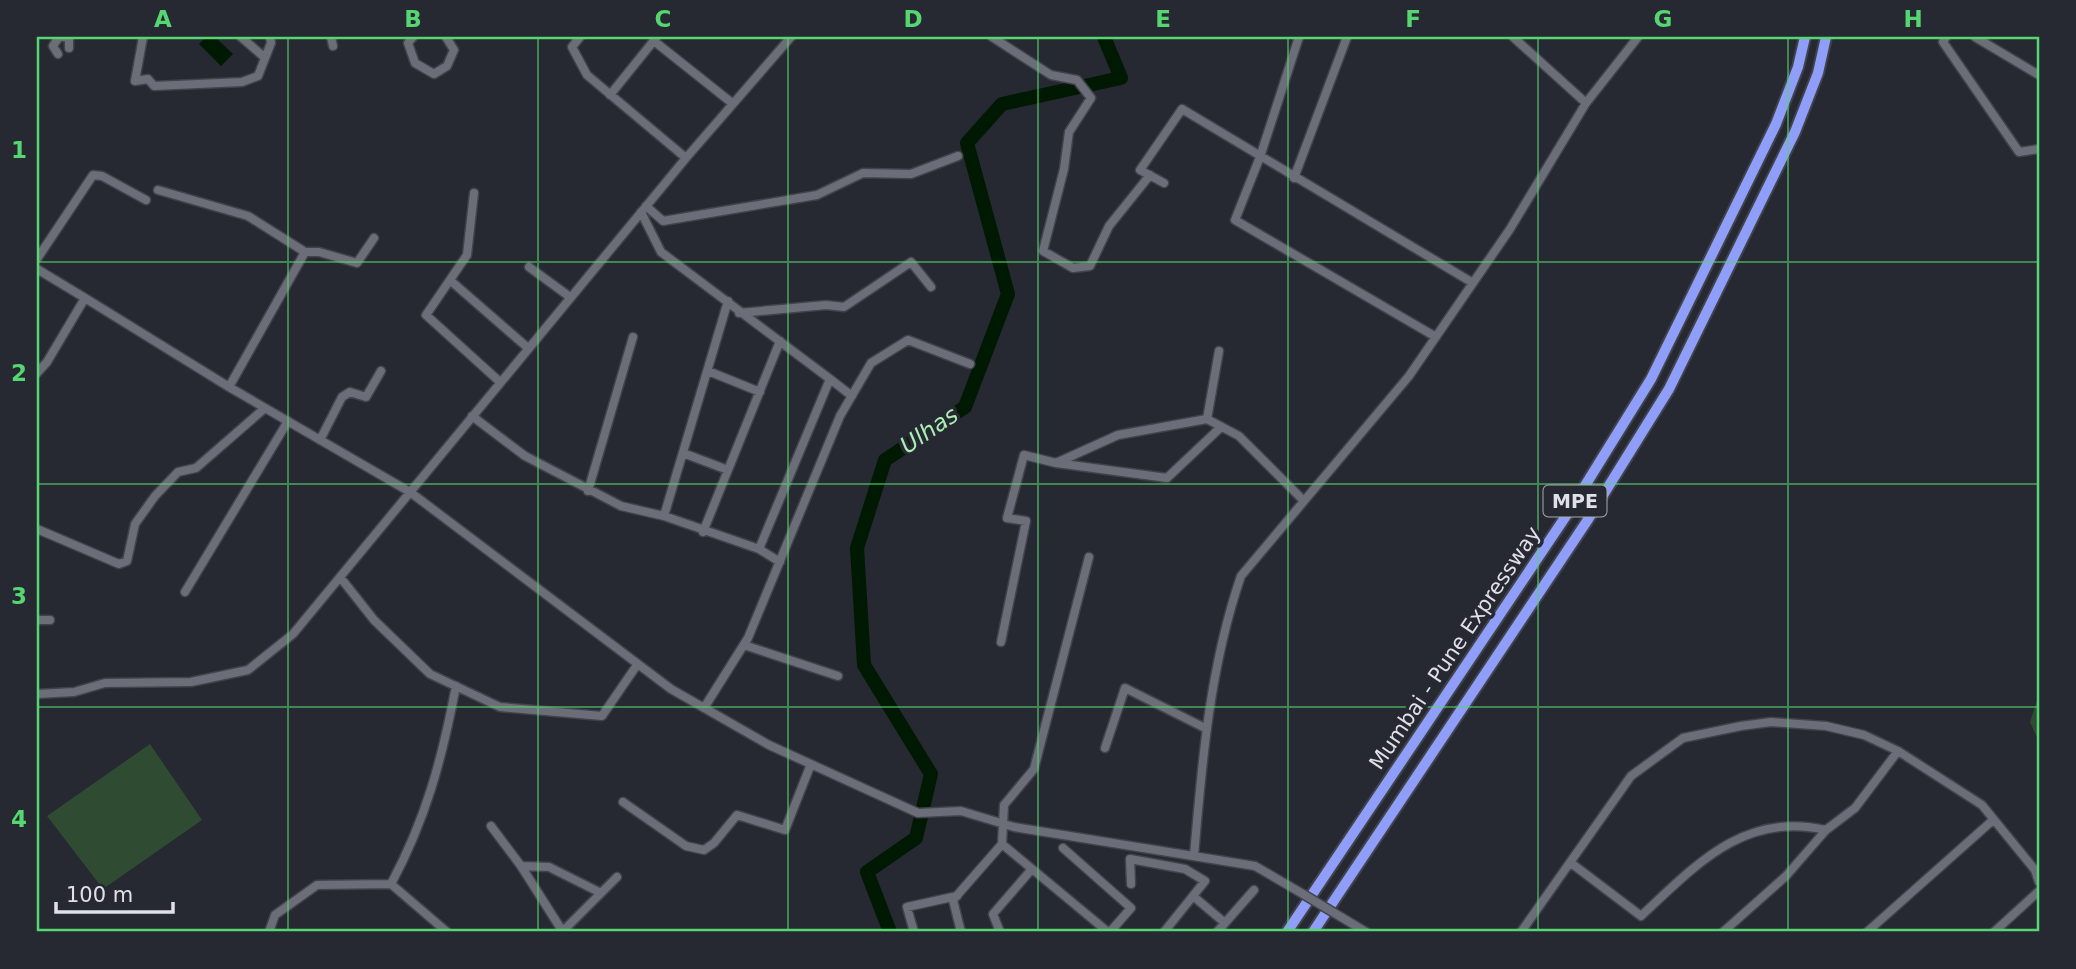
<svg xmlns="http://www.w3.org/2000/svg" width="2076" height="969" font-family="'DejaVu Sans',sans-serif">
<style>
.green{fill:#2f4c33}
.water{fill:#001902}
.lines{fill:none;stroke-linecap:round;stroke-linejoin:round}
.river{stroke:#001902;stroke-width:14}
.minor-casing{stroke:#41434b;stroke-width:11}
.highway-casing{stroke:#41434b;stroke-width:14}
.minor{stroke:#6b6e79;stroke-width:8}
.highway{stroke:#8e9ef9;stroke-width:10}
.minor-bridge-casing{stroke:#41434b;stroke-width:11;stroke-linecap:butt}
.minor-bridge{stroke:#6b6e79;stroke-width:8}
.grid{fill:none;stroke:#56d671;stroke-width:2;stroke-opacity:0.55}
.labels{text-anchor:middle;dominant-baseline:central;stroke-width:7;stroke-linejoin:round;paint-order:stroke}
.shield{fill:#262832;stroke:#a8aab1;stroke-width:2}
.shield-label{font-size:19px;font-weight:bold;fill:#e0e1e8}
.street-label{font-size:21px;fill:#e0e1e8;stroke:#262832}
.water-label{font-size:23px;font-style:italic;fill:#abefb4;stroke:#262832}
.neatline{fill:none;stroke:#56d671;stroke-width:2.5}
.grid-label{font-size:23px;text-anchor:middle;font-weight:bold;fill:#56d671}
</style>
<rect width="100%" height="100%" fill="#262832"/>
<path class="green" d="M2039,694V742L2030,722Z
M150,744L202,820L103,889L47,816Z"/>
<path class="water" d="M206,37H215L233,54L221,66L199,44Z"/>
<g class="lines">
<path class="river" d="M890,932L867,872L916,838L931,774L864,665L857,548L885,460L965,407L1008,294L967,143L1002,104L1121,78L1104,37"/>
<g class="minor-casing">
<path id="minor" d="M143,37L135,81L148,79L154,86L242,82L258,76L271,43L270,37
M241,37L264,57
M331,37L333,46
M413,37L408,43L415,63L434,74L447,66L454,50L446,37
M580,37L572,47L587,75L686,158
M992,37L1051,75L1077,80L1091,98L1069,132L1064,169L1043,251L1073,268L1090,266L1109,226L1150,175
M1299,37L1260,157L1235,220L1436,337
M1513,37L1586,103
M1946,37L1943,42L2019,152L2039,149
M1975,37L2039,75
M654,41L732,103
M69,48V37
M58,54L53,46L59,37H64
M610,95L656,38
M1294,178L1347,37
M1164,183L1140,170L1182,109L1473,283
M158,190L248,216L305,252L229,387
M474,193L467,255L426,315L500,382
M646,206L663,221L817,195L863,173L911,174L958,156
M641,212L661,252L830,379
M305,252H319L357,263L374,238
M37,259L93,175L102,176L146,200
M529,267L570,297
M37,269L85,298L47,362L37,373
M451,281L528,348
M85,298L229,387L410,492L671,689L769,745L918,813L961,811L1014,827L1255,866L1303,894
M739,313L826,305L844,307L911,262L931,287
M708,371L760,392
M472,416L525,456L621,506L664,516L759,549
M1207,419L1219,351
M320,440L342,397L350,392L366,397L381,371
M683,453L728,470
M1056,463L1167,478L1221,427
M588,491L633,337
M664,516L728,301
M37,529L119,564L127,561L135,524L155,496L178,472L196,468L265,408
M703,532L780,341
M780,562L759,549L830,379L852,396
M340,577L374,620L430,674L500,707L602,716L637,665
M185,592L288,421
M37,620H50
M1001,642L1026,521L1007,518L1024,455L1056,463L1118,435L1207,419L1239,436L1304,501
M744,645L838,676
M37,694L74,692L105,683L191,682L248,670L293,634L686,158L791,37
M704,708L748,638L840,416L871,363L908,340L970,364
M1105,748L1125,688L1205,728
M623,802L686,846L704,850L714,843L737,815L785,830L811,764
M491,826L521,866L563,932
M1002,844L1108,932
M1063,848L1131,908L1110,932
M1194,856C1202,761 1210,666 1241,576L1409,376L1510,229L1586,103L1638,37
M1571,863L1641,916C1696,865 1744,811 1826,830
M521,866L549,867L601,893
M391,884C426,819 442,759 456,686
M1131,884L1130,859L1185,869L1205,881L1164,932
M1193,896L1225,923
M1341,917L1366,932
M269,932L275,915L317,885L391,884L447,932
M562,932L617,877
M914,932L907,907L957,896
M961,932L953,900L1002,844L1004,805L1034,769L1089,557
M1000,932L993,914L1032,869
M1217,932L1254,890
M1521,932L1631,776L1683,738L1741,726L1771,722L1826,726L1864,735L1898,751L1982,805L2035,870L2039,882
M1723,932L1786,876L1826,830L1855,808L1898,751
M1867,932L1993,820
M1994,932L2039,891"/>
</g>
<g class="highway-casing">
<path id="highway" d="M1287,932L1570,510L1651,379L1776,124L1798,67L1805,37
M1313,932L1587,521L1669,389L1795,132L1818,73L1826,37"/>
</g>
<use href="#minor" class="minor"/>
<use href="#highway" class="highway"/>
<g class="minor-bridge-casing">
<path id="minor-bridge" d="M1303,894L1341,917"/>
</g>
<use href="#minor-bridge" class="minor-bridge"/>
</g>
<path class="grid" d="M288,37V932M538,37V932M788,37V932M1038,37V932M1288,37V932M1538,37V932M1788,37V932M37,262H2039M37,484H2039M37,707H2039"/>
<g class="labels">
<rect class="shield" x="1543.5" y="485.5" width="63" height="31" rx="5"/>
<g class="shield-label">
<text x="1575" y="501">MPE</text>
</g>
<g class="street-label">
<text transform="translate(1455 648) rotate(-56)">Mumbai - Pune Expressway</text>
</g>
<g class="water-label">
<text transform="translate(929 430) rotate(-34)">Ulhas</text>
</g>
</g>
<rect width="2076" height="969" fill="none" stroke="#262832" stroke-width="77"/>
<path d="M56 902v10h117v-10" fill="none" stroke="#e0e1e8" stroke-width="3.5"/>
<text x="66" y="902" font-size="21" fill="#e0e1e8" stroke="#262832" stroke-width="5" paint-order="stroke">100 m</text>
<rect x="38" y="38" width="2000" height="892" class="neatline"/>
<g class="grid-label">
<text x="163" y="27">A</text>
<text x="413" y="27">B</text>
<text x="663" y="27">C</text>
<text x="913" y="27">D</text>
<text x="1163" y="27">E</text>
<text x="1413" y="27">F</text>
<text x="1663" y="27">G</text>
<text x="1913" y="27">H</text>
<text x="19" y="158">1</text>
<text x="19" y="381">2</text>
<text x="19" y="604">3</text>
<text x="19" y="827">4</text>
</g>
</svg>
